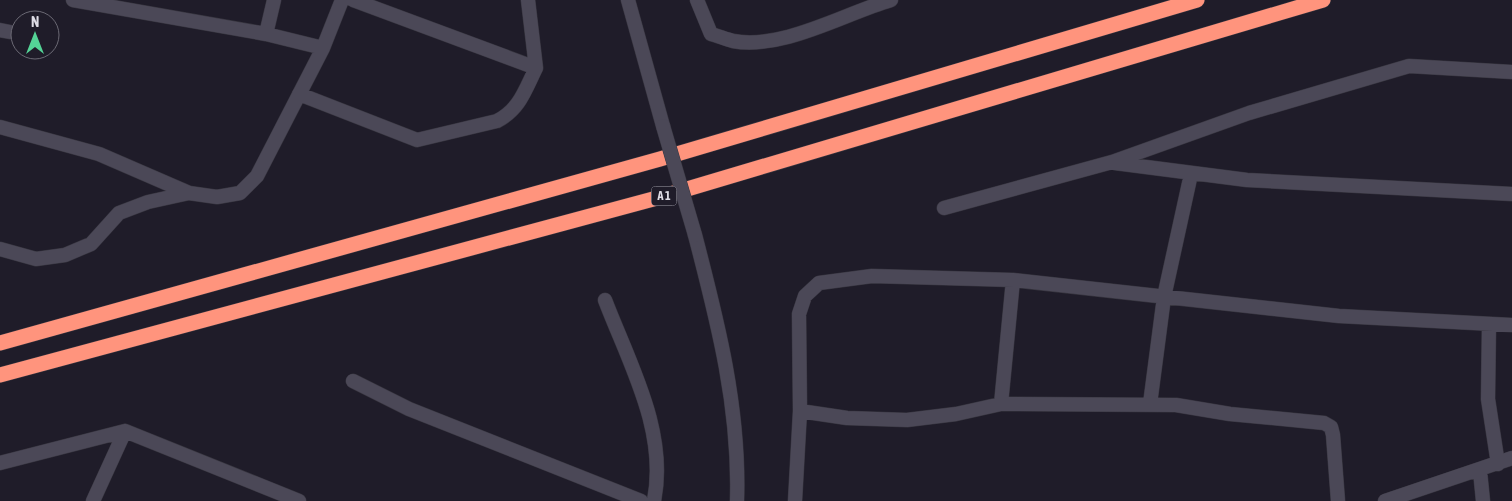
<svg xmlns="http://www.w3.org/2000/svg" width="1512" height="501" font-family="'Asap Condensed',sans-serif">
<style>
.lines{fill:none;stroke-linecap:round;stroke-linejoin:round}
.minor-casing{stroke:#383640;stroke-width:15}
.tertiary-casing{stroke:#383640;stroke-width:15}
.motorway-casing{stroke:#383640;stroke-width:16}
.minor{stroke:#4b4857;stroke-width:14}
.tertiary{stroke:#4b4857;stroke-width:14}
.motorway{stroke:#ff947d;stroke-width:15}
.tertiary-bridge-casing{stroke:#383640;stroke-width:15;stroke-linecap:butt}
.tertiary-bridge{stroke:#4b4857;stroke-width:14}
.labels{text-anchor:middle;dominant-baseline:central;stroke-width:5;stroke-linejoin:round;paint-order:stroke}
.shield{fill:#1f1c29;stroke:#a5a2ad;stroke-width:1}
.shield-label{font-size:12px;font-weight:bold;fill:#dedce5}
</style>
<rect width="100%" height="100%" fill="#1f1c29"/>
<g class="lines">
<g class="minor-casing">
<path id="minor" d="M73,0L266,34L323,48
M353,0L536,68L528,0
M628,0L663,126
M697,0L711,34C718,36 726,39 733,41C783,50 843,14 891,0
M0,30L10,32
M266,34L274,0
M299,94L417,140L497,121C520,109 525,90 536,68
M0,127L99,154L189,193
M1115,163L1247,180L1512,194
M944,208L1112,162L1249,113L1409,66L1512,72
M0,249L36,259L65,255L91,244L119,213L148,202L189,193L217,197L240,193L257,176L323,48L342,0
M605,300C629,363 668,431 654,501
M1489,324L1488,399L1498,464
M353,381L409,409L641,501
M1001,404L1013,280
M1150,404L1164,297L1191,174
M800,411L847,418L907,420L956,414L1001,404L1176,405L1230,414L1324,423L1331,427L1333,435L1338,501
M0,463L125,431
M1480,471L1483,501
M93,501L125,431L299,501
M795,501L800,411L799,314L805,296L819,283L872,276L1013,280L1339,316L1512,325
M1385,501L1512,458"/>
</g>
<g class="tertiary-casing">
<path id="tertiary" d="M695,235C718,323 740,409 737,501"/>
</g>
<g class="motorway-casing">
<path id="motorway" d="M0,343L660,159L1197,0
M0,375L657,198L1323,0"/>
</g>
<use href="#minor" class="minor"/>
<use href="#tertiary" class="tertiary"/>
<use href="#motorway" class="motorway"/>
<g class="tertiary-bridge-casing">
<path id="tertiary-bridge" d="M663,126L695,235"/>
</g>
<use href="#tertiary-bridge" class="tertiary-bridge"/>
</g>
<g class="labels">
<rect class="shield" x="651.5" y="186.5" width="25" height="19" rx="4"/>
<g class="shield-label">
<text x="664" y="196">A 1</text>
</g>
</g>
<g transform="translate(35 35)"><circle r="24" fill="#1f1c29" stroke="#6b6974"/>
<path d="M0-4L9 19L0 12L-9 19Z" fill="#54d396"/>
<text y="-8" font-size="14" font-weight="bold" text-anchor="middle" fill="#dedce5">N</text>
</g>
</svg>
